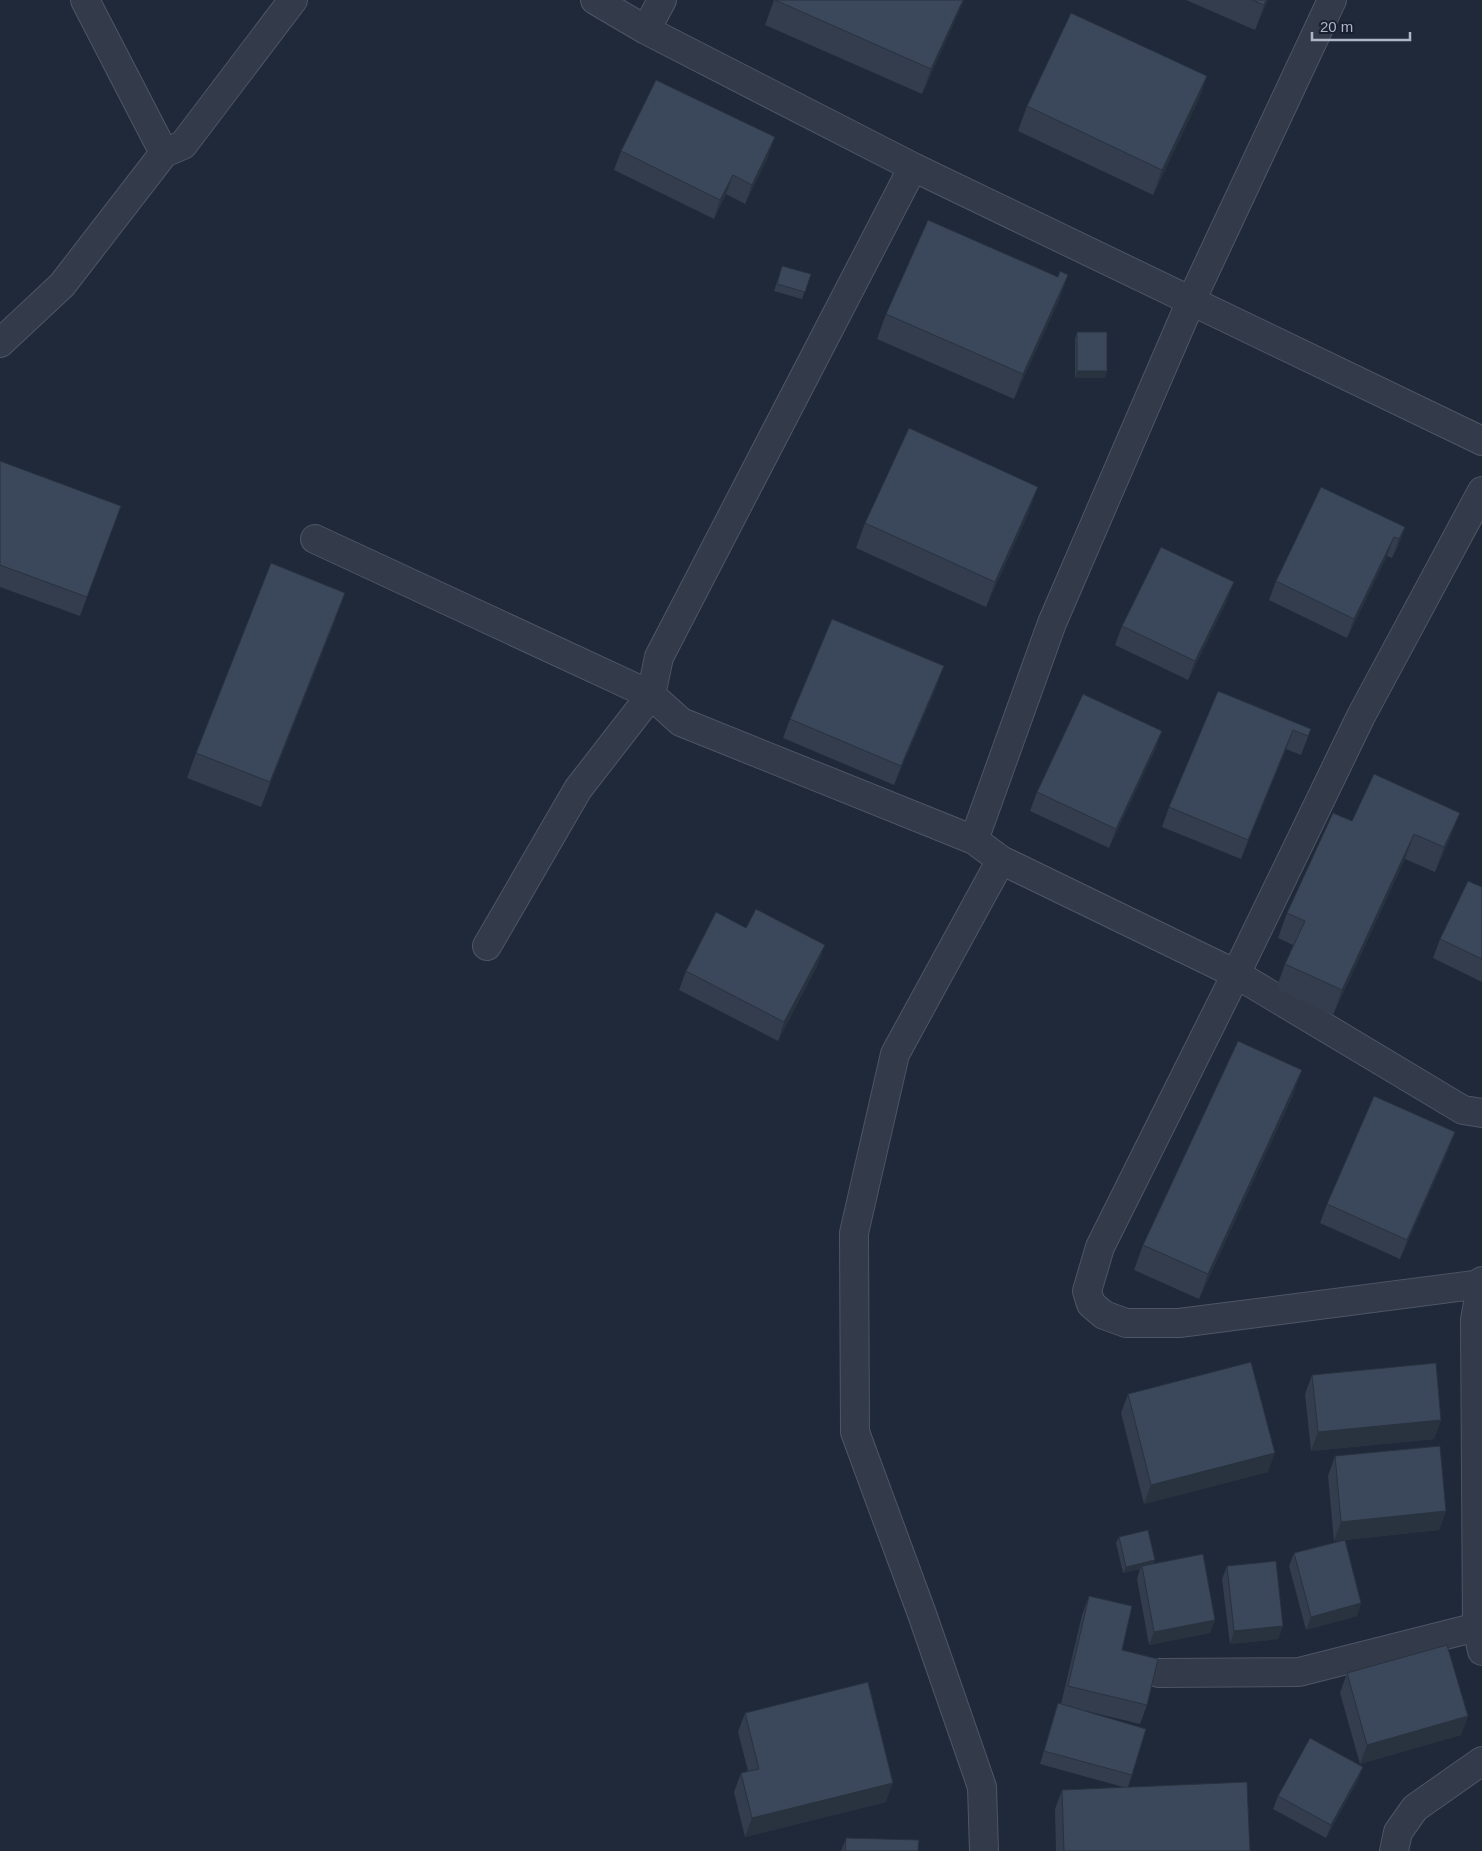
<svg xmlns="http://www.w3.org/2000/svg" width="1482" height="1851" font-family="Helvetica,sans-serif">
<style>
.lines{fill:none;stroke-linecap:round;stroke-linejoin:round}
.street-casing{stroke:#4e5665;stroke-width:30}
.street{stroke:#333b4a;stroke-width:28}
.wall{fill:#333d4d}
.shaded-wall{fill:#29323f}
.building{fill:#3b475a;stroke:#29323f}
</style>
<rect width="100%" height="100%" fill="#1f293a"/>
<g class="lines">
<g class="street-casing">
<path id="street" d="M85,0L164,153
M595,0L646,30L913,167L1482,441
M646,30L662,0
M913,167L659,657L651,695L681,722L974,840L1001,860L1236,974L1463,1110L1482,1113
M0,343L62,285L164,153L183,145L293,0
M1482,491L1361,716L1236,974L1100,1247L1087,1291L1091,1304L1104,1315L1126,1323H1179L1482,1284
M315,539L651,695L578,789L487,946
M974,840L1052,623L1191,301L1332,0
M1482,1281L1475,1320L1477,1627L1482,1651
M1159,1673L1299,1672L1477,1627
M984,1851L982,1787L922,1614L855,1432L854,1233L895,1054L1001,860
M1394,1851L1398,1832L1415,1808L1482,1761"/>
</g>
<use href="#street" class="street"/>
</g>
<path class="wall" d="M774,0H964L958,14L922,94L765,25Z
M1186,0H1268L1255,30Z
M1207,76L1198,101L1153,195L1018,131L1027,106Z
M621,151L768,157L745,204L726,194L714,219L614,170Z
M782,266L811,274L802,299L774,291Z
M1068,275L1059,300L1014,399L877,339L886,314Z
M1077,332L1107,371L1105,378H1075V339Z
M0,461L121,506L80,616L0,587Z
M1029,512L986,607L856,548L865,523Z
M1405,527L1398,546L1392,558L1387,556L1347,638L1269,600L1276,581Z
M1227,601L1188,680L1115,645L1122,626Z
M336,618L261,807L187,778L196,753Z
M937,685L894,785L783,738L790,719Z
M1218,691L1311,729L1301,755L1286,749L1241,859L1162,827L1169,807Z
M1162,731L1155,750L1109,848L1030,811L1037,792Z
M1352,821L1450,838L1435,872L1405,859L1333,1015L1276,989L1285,964L1293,945L1278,938L1287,913Z
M1482,887V982L1433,958L1440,939Z
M818,964L778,1041L679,990L686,971Z
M1293,1095L1199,1299L1134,1270L1143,1245Z
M1448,1151L1400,1259L1320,1223L1327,1204Z
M1312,1375L1441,1420L1434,1439L1311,1451L1305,1394Z
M1128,1394L1268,1472L1144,1504L1121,1413Z
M1335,1456L1446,1511L1439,1530L1345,1540L1361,1603L1357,1616L1306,1630L1289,1566L1294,1553L1344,1540L1334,1541L1328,1476Z
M1119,1537L1153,1564L1215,1620L1210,1633L1149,1645L1137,1579L1140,1569L1123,1573L1116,1543Z
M1227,1566L1283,1626L1278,1639L1230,1644L1222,1579Z
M1089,1596L1122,1650L1147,1705L1140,1724L1082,1710L1132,1775L1128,1787L1250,1851H1056L1055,1809L1062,1790L1123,1787L1040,1764L1054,1716L1058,1703L1061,1704L1082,1615Z
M1347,1673L1468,1716L1461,1735L1360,1764L1340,1693Z
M745,1713L886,1802L745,1837L734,1792L741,1773L748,1771L738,1732Z
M1363,1767L1358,1780L1326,1838L1273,1809L1278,1796Z
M846,1838L918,1851H841Z"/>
<path class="shaded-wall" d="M963,0H964L958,14L922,94L931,69Z
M1266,0H1268L1255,30L1264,5Z
M1207,76L1198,101L1153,195L1162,170Z
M775,137L768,157L745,204L752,185Z
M733,175L726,194L714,219L720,200Z
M1068,275L1059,300L1014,399L1023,374Z
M1077,371H1107L1105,378H1075Z
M1038,487L1029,512L986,607L995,582Z
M1405,527L1398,546L1392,558L1399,539Z
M1394,537L1387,556L1347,638L1354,619Z
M1234,582L1227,601L1188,680L1195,661Z
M345,593L336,618L261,807L270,782Z
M944,666L937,685L894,785L901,766Z
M1293,730L1286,749L1241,859L1248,840Z
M1162,731L1155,750L1109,848L1116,829Z
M1460,813L1450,838L1435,872L1444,847Z
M1414,834L1405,859L1333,1015L1342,990Z
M825,945L818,964L778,1041L784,1022Z
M1302,1070L1293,1095L1199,1299L1208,1274Z
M1455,1132L1448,1151L1400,1259L1407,1240Z
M1441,1420L1434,1439L1311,1451L1318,1432Z
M1275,1453L1268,1472L1144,1504L1151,1485Z
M1446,1511L1439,1530L1334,1541L1341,1522Z
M1155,1560L1152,1567L1142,1566L1140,1569L1123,1573L1126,1567Z
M1361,1603L1357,1616L1306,1630L1311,1617Z
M1215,1620L1210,1633L1149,1645L1154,1632Z
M1283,1626L1278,1639L1230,1644L1234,1631Z
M1468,1716L1461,1735L1360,1764L1367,1745Z
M1363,1767L1358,1780L1326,1838L1331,1825Z
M893,1783L886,1802L745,1837L752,1818Z"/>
<path class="building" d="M775,0H963L931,69Z
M1252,0H1266L1264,5Z
M1071,13L1207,76L1162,170L1027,106Z
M656,80L775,137L752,185L733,175L720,200L621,151Z
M928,220L1058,277L1060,271L1068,275L1023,374L886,314Z
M782,266L811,274L805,292L777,284Z
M1077,332H1107V371H1077Z
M909,428L1038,487L995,582L865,523Z
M0,461L121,506L87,597L0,565Z
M1321,487L1405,527L1399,539L1394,537L1354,619L1276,581Z
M1161,547L1234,582L1195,661L1122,626Z
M271,563L345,593L270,782L196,753Z
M832,619L944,666L901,766L790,719Z
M1218,691L1311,729L1308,736L1293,730L1248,840L1169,807Z
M1083,694L1162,731L1116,829L1037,792Z
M1374,774L1460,813L1444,847L1414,834L1342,990L1285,964L1305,921L1287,913L1333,813L1352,821Z
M1468,881L1482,887V959L1440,939Z
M756,909L825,945L784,1022L686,971L716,912L746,928Z
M1238,1041L1302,1070L1208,1274L1143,1245Z
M1374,1096L1455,1132L1407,1240L1327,1204Z
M1251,1362L1275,1453L1151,1485L1128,1394Z
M1436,1363L1441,1420L1318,1432L1312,1375Z
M1440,1446L1446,1511L1341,1522L1335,1456Z
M1148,1530L1155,1560L1126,1567L1119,1537Z
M1345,1540L1361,1603L1311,1617L1294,1553Z
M1203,1554L1215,1620L1154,1632L1142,1566Z
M1276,1561L1283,1626L1234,1631L1227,1566Z
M1089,1596L1132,1606L1122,1650L1158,1659L1147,1705L1068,1686Z
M1447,1645L1468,1716L1367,1745L1347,1673Z
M868,1682L893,1783L752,1818L741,1773L759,1769L745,1713Z
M1058,1703L1146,1729L1132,1775L1044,1751Z
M1310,1738L1363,1767L1331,1825L1278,1796Z
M1247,1782L1250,1851H1064L1062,1790Z
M846,1838L919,1840L918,1851H845Z"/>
<path d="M1312 32v8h98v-8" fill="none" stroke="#aeb6c7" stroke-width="2.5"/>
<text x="1320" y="32" font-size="15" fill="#aeb6c7" stroke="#19202f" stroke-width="4" paint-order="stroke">20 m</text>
</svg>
